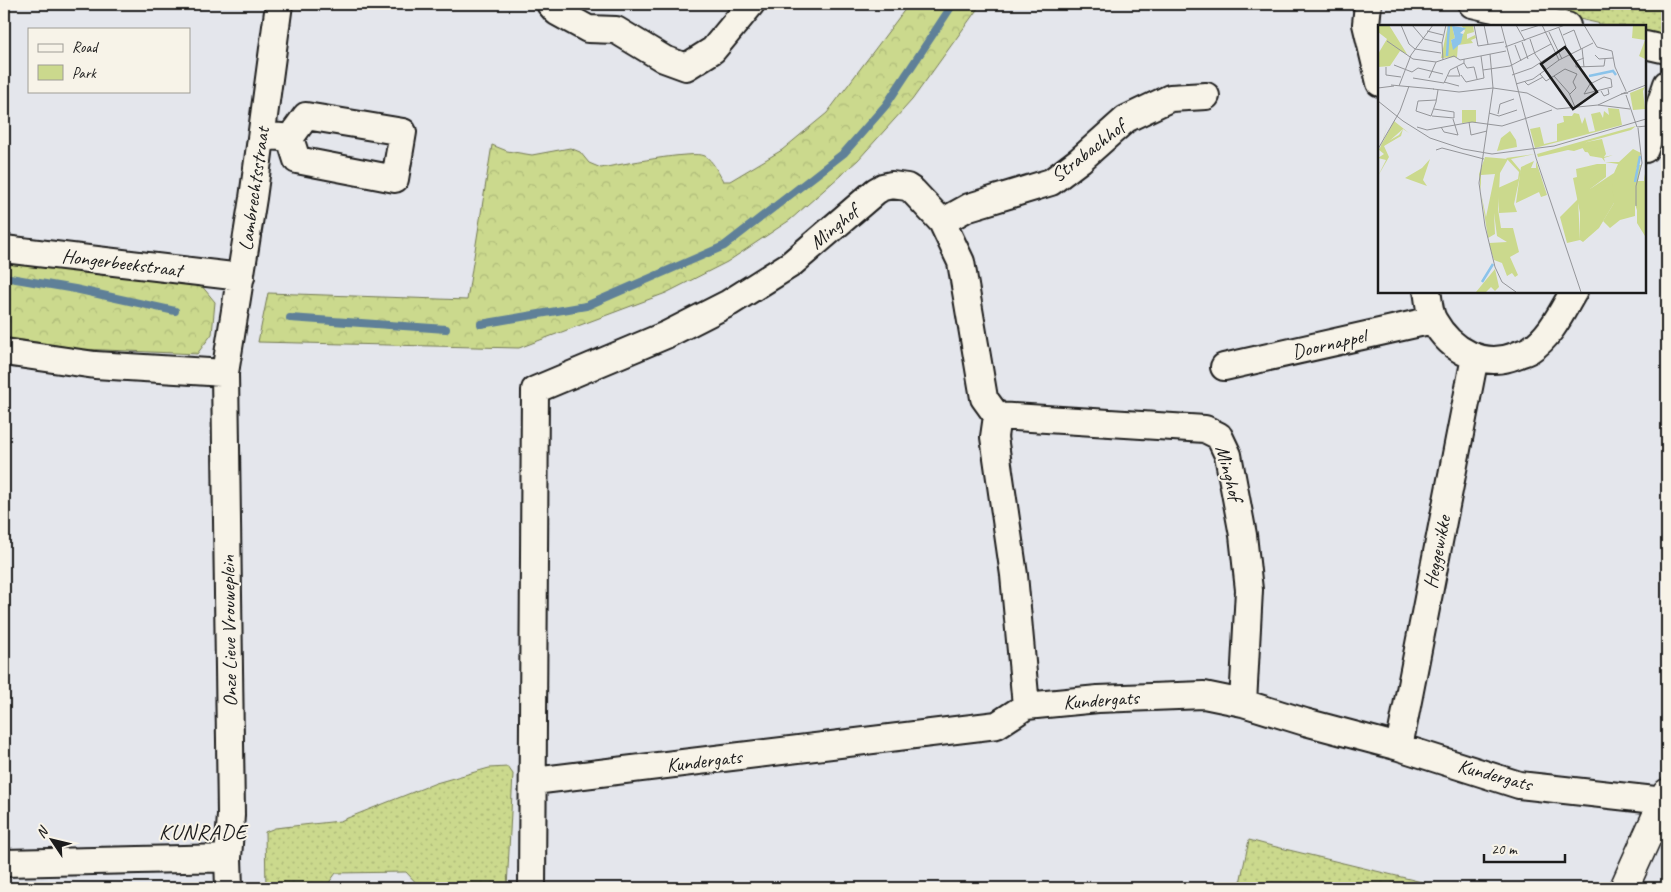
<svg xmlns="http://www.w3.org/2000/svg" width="1671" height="892" font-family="Caveat,sans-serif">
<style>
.green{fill:url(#green-dots);stroke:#747a54}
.forest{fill:url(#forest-crowns);stroke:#747a54}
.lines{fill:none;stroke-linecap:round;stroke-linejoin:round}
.stream{stroke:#5f8098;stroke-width:8}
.street-casing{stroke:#1c1c1c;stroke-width:30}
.secondary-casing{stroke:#1c1c1c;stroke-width:31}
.street{stroke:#f7f3e8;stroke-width:26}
.secondary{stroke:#f7f3e8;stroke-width:28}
.labels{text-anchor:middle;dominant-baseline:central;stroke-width:4;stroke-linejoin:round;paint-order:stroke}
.street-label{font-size:20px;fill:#1c1c1c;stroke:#f7f3e8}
.quarter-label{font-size:22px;letter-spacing:1px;fill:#1c1c1c;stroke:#f7f3e8}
.inset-river{fill:none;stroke:#8bc3ea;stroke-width:2.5}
.inset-road{fill:none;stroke:#949599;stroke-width:1}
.view{fill:#1c1c1c;fill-opacity:0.15;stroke:#1c1c1c;stroke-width:2.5}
.inset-edge{fill:none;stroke:#1c1c1c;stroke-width:2.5}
</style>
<defs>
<pattern id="green-dots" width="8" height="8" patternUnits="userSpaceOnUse" patternTransform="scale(1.25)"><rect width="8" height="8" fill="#cbd98d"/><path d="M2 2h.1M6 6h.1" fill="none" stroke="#aeba79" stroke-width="1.8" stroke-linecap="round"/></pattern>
<pattern id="forest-crowns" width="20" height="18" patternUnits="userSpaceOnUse" patternTransform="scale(1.25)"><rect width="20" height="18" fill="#cbd98d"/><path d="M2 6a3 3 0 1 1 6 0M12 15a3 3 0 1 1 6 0" fill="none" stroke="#aeba79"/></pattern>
</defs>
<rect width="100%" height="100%" fill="#e4e6ec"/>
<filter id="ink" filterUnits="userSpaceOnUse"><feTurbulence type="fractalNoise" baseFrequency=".02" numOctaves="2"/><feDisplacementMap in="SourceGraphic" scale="10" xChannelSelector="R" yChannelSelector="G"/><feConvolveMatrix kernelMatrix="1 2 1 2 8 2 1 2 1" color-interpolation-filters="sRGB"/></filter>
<g filter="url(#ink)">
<path class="green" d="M1514,4H1667V28L1664,39L1645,35V26H1610Z
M508,767L513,774L507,888H421L406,872L336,873L325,888H266L265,832L275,828L340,821L436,783L489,768Z
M1249,840L1264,844L1426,883L1424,888H1239Z"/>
<path class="forest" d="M909,4H981L912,100L858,160L790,220L727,262L666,293L519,348L258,342L268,293L467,300L492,145L507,151L532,155L570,148L580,152L589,163L601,168C618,165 693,150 705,156C713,161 718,172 723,181H730L782,150L827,113Z
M4,260L201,285L215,302L212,334L197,354L81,349L4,337Z"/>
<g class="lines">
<path class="stream" d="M4,277L75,289L175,311
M290,318L446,329
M481,324L586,306L724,246L844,153L886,105L953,4"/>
<g class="street-casing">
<path id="street" d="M550,4L557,12L588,29L616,30L664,59L686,67L713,50L751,4
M1368,4L1366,24L1380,83
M1472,4L1567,26
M1645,45L1667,50
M262,135L290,138L306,116L403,132L395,179L297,160L290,138
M1645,149L1667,84
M942,222L969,207L1051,182L1080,160L1126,119L1170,98L1206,96
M4,249L241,277
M1427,291C1429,300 1429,313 1434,321C1451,351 1484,369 1517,355C1521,353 1527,352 1531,349C1551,336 1562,311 1574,291
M4,352L95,365L225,373
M1224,367L1433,320
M997,416L994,437L1014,575L1026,706
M1399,747L1475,357
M534,781L997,725L1026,706L1098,699L1204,695L1243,703L1305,722L1399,747L1519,785L1664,801
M4,863L228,858
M229,888L228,858L231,815L225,373L253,198L279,4
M532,888L535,390L666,335L729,303L791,264L876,191L883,187L892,185L907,187L913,191L942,222L961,262L984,398L997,416L1205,429L1219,436L1228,455L1243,535L1249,590L1243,703"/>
</g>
<g class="secondary-casing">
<path id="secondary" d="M1624,888L1667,793"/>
</g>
<use href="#street" class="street"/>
<use href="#secondary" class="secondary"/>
</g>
</g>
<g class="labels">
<g class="street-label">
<text transform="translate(1088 151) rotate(-38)">Strabachhof</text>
<text transform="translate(254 189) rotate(-82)">Lambrechtsstraat</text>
<text transform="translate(834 227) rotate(-40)">Minghof</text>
<text transform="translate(122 263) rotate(7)">Hongerbeekstraat</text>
<text transform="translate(1329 344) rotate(-13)">Doornappel</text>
<text transform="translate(1229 473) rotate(75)">Minghof</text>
<text transform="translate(1437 552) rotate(-79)">Heggewikke</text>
<text transform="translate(229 631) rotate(-91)">Onze Lieve Vrouweplein</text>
<text transform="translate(1101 700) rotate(-4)">Kundergats</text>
<text transform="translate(704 761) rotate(-7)">Kundergats</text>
<text transform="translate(1495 775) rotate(15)">Kundergats</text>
</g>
<g class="quarter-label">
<text x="203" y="832">KUNRADE</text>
</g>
</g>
<g transform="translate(1378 25)">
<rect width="268" height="268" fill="#e4e6ec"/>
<path d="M255,0H267V34L261,31L267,15L254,13ZM267,62L265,66L267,84L255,85L252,68ZM230,83L241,84L244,100L157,123L152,104L162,102L166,119L179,116V99L186,97L185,91H194L196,88L201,89L204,99L207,92L211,107L217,106L213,89L222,87L225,93L226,86L231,90ZM84,85H98V97L84,98ZM16,96L31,108L25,104L2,124L9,101L4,119ZM132,106L138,115L139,122L119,126L123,113ZM224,114L228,129L207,127L204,122L209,117ZM255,124L263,128L258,145L260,156H266L267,149V210L257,179V191L242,195L232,203L225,196L236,178L221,164H212L236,148L240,139L227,137H241ZM107,132L130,134L122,148L120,184L123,203H135L141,227L132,232L140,250L137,252L134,248L129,251L124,238L116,235L114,229L111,218L129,217L119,211L116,188L117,209L110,213L103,168L108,192L117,149L103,150V167L101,149ZM156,136L153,143H158V136L169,170L163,172L161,167L138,178L143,142ZM200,174L202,215L189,218L182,192ZM117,244L121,262L117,266L113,262L108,267H98Z" fill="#cbd98d"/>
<path d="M0,0H11L29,29L22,26L12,41L0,42V29L9,14L0,7ZM70,0H95L96,7L89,9V14L97,10L98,13L93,15L95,18L80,20L79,32L63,33ZM74,1H84L87,6L78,22L74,19L73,15L77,13ZM258,101L253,105L209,117L205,123L196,126L190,125L160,132L172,170L159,129ZM25,104L23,111L6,121L11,132L0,151L8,135L0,133L6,129L0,124L5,122L2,123L9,110L7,118L21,110ZM207,122L223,124L228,129L226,132L235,130L226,133L227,137L224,133L212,131ZM157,129L133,134L143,146L136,179L139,187L121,188L120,171L114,174L120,163L140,154L141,147L128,133ZM52,134L45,155L49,161L27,153L44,143ZM219,139H228V152L212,164L234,159L236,178L221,203L205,217L202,215V188L195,153L199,152L198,144ZM259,140H263L260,156H266L267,149V211L259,198Z" fill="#cbd98d" fill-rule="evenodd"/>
<path d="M74,1L88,3L82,8L85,9L83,18L75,25L73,15L77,13Z" fill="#8bc3ea"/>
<path class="inset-river" d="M69,31L71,0M211,51L235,46L238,50M257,157L262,131M104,257L115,239"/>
<path class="inset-road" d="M23,0L31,19L37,24L63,28M34,0L46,14L64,18M96,0L100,21L126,17M106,0L110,19M123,0L158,133L203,267M138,0L147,16M164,0L181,35M206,0L219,22L234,26L237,42L248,66M181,3L188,21M49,6L65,10M143,6L162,0M171,7L184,34M185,10L196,5L203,24M152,14L157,29L168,44M9,16L35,34L58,37L76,31L82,35L128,26M144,17L150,34M137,20L143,36M127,22L187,0M204,23L206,42M112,29L115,63L101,158L107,201L117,242L124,257L138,267M217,30L221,34L235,33M206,33L198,36V42L226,41L227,34M65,35L64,18L68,0M86,38L89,43L96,42L99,54M16,40L34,47M8,42V50L23,52M105,45L132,41L173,19M34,47L40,43L65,49M162,49L168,56L187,44L199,49L195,57L198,63L192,69M83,50L88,57L106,53L103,31M134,50L154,43L177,28M70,51H82L79,42M176,51L191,68L197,82M226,52L233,54L234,62L206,69L212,59ZM35,53L66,58L72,45L86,38V34M51,53L58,37M146,56L150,60L165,52M66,57L81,61M138,59L155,54L181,35L215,18M13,60L56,64M21,61L33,30L55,0M0,63L16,61M55,64L81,67L115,63L149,68L179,84L220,80L248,67L250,68L243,69M223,66L226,71L231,69L230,64M250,67L268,60M248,70L259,102L268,101M58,75L40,76L38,86L53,91L58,77L60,65M0,76L25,96L52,113L85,124L114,129L176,121L268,94M220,80L252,84M111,88L121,91L139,85M120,89L122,79L136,74M54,91L76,93V87L56,84M91,97L93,110L109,106M39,102L49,105L94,97L124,101L174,85M63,102L66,107L80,110L75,94M0,124L22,86L31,61M58,125L64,123L106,134M258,181V161L264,138L260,103"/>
<path class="view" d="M187,22L219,67L195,84L163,39Z"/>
<rect width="268" height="268" class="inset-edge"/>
</g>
<rect width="1671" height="892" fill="none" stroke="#f7f3e8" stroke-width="20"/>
<rect x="10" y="10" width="1651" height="872" fill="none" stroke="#1c1c1c" stroke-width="2" filter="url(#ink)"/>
<rect x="28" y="28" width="162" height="65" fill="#f7f3e8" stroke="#9f9d96"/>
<rect x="38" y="44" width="25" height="8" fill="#f7f3e8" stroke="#9f9d96"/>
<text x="72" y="52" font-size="15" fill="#1c1c1c">Road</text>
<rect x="38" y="65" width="25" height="15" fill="#cbd98d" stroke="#9f9d96"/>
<text x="72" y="78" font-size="15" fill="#1c1c1c">Park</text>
<g transform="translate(52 840) rotate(305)" stroke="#f7f3e8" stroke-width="4" paint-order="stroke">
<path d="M0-4L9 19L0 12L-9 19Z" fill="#1c1c1c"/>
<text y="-8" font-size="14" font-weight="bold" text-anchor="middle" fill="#1c1c1c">N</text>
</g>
<path d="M1484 854v8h81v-8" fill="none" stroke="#1c1c1c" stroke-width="2.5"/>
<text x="1491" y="854" font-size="15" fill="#1c1c1c" stroke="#f7f3e8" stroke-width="4" paint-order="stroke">20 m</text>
</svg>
